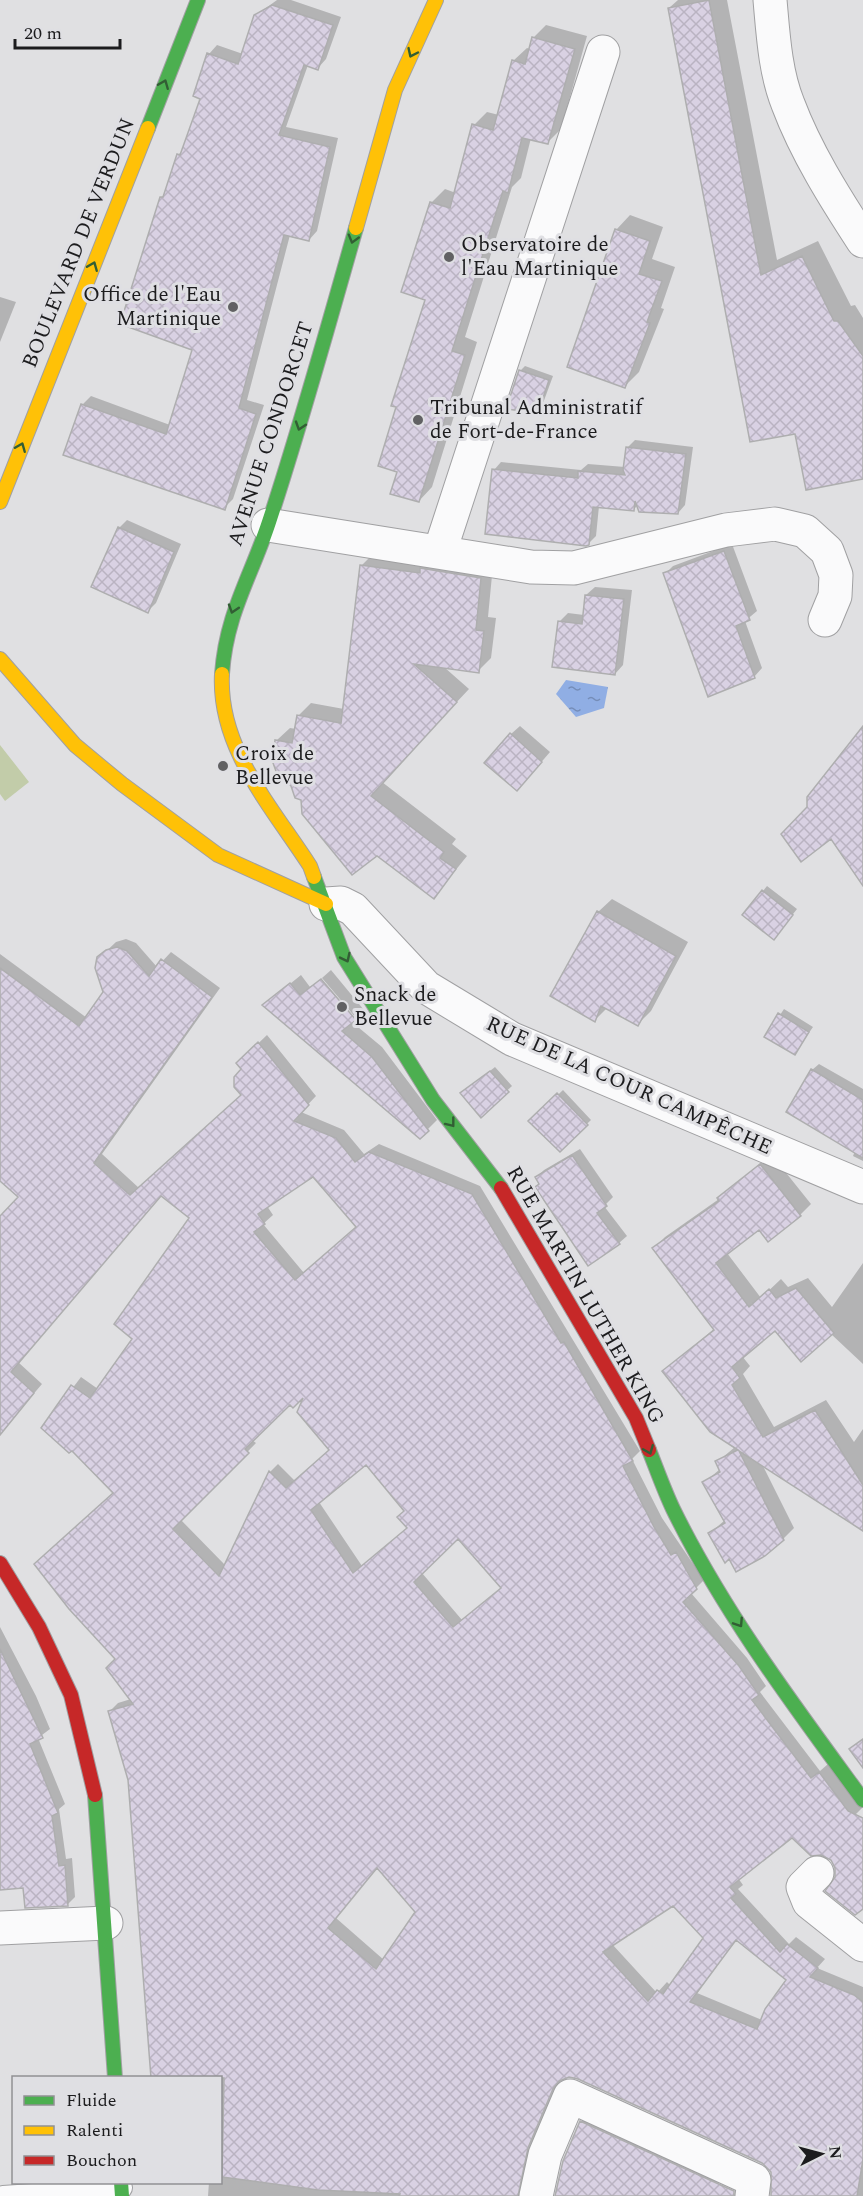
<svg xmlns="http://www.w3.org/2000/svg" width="863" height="2196" font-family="Spectral,serif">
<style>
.park{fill:#c2cca9}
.water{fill:url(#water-ripples)}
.shadow{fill:#0003;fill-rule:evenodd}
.building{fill:url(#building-cross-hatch);stroke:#aeaeaf;stroke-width:1.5;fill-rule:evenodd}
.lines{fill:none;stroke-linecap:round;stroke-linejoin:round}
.lane-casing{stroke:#a0a0a2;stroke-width:22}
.street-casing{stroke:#a0a0a2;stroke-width:35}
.fast-casing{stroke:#a0a0a2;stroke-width:16}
.slow-casing{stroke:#a0a0a2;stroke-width:16}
.jam-casing{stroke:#a0a0a2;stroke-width:16}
.lane{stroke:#fafafb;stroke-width:20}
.street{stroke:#fafafb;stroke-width:33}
.fast{stroke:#4caf50;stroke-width:14}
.slow{stroke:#ffc107;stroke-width:14}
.jam{stroke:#c62828;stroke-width:14}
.oneway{stroke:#325e34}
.poi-dot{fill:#616163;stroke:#dfdfe3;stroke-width:2}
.labels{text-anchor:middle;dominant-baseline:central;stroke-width:6;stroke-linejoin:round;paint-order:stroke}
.street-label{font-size:21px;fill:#1c1c1e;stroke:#dfdfe3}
.poi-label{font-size:21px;fill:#1c1c1e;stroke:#dfdfe3;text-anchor:start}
</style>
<defs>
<pattern id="water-ripples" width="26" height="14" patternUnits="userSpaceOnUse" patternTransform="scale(1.5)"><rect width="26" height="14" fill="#90aee4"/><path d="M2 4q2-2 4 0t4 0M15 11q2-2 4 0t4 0" fill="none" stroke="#758db8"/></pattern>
<pattern id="building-cross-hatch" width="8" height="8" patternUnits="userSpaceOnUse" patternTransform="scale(1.5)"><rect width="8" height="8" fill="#d9d1e3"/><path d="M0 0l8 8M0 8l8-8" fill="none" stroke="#bab3c2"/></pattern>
</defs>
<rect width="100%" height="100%" fill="#e0e0e2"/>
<path class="park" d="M0,745L29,782L5,801L0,794Z"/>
<path class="water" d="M566,680L608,687L604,708L576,717L556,694Z"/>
<path class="shadow" d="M277,0H291L341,17L326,59L318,68L308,65L286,127L338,138L317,231L309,240L290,235L247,400L264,405L233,499L224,508L82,405L91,396L170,425L194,349L162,197L166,194L178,155L184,149L202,98L209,54L217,45L243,54L255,16Z
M678,0H727L777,260L818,241L851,306L855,305L863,318V478L796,433L669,8Z
M546,25L587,36L561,129L548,142L531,138L521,178L512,187L465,337L477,342L432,487L419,501L399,471L426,299L431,203L445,189L456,193L474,125L487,112L499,115L513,61L527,48L530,49L533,38Z
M630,215L663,227L652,259L675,267L661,308L664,309L639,372L625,386L616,230Z
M0,297L16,302L0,342Z
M525,366L553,376L542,406L537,411L520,371Z
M635,440L693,447L685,505L678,513L638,505L634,509L599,506L596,536L588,544L494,470L501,462L581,470L588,464L625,467L627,448Z
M127,520L181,544L156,603L148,611L119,528Z
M732,544L757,611L745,621L762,668L754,677L665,574L673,566Z
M375,552L493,565L488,617L496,618L491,658L478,671L444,667L469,689L382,782L456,839L452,844L467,856L434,897L302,799L277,740L290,728L296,729L298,716L311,703L344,709L362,565Z
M595,587L632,590L623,665L615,674L559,622L568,613L584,615L586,595Z
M520,726L550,752L526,780L511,734Z
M767,886L797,909L778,933L763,891Z
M612,899L688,942L651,1011L638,1024L607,1008L595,1020L598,912Z
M126,939L136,943L157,967L171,952L220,988L102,1154L139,1188L243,1095V1069L238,1063L267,1035L316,1096L301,1112L344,1130L364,1154L379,1144L480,1186L640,1451L632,1459L662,1518L704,1580L691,1593L747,1658L766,1686L760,1692L820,1771L828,1764L863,1807L853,1817L863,1825V1907L837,1878L836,1867L832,1859L792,1836L738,1878L743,1885L738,1889L789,1944L796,1937L825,1959L817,1968L863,1987V2196H790L763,2162L578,2077L568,2076L561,2079L535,2141L528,2196H208L209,2182H220V2078L110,1711L118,1703L131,1699L117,1659L115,1493L72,1449L43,1427L81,1377L98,1389L134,1339L191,1218L162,1195L18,1362L42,1384L13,1418L0,1422V1218L20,1196L0,1179V954L87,1018L105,992L99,958L116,942ZM314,1175L358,1226L304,1273L263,1224L273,1215L267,1206ZM308,1392L331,1450L295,1481L278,1464L270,1472L226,1566L181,1520L256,1443L252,1440L290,1403ZM366,1463L405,1510L408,1527L362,1566L319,1502ZM458,1537L503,1587L462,1620L422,1573ZM377,1866L417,1912L384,1960L336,1918ZM673,1904L705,1938L671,1986L667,1982L657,1993L612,1944ZM737,1939L788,1979L762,2020L697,1993Z
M331,970L364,1010L356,1018L322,978Z
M301,975L310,987L320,980L354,1020L352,1022L382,1047L437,1120L420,1137L264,1005Z
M784,1009L813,1027L795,1053L766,1036Z
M819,1064L863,1089V1161L853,1156L855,1151L812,1070Z
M495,1067L512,1086L481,1115L467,1089Z
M563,1090L591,1120L560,1150L531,1121Z
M580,1149L613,1197L604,1206L627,1236L619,1243L540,1183L537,1177L544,1170Z
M771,1154L811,1204L800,1215L759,1227L727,1253L761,1298L781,1279L788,1287L808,1278L832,1307L863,1263V1364L831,1334L775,1329L742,1356L750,1366L743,1374L774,1427L826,1400L854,1442L863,1429V1529L762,1464L794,1528L783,1539L729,1557L710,1533L725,1520L704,1483L720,1469L717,1462L735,1447L664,1371L715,1328L654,1248L665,1237L719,1199Z
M0,1627L36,1696L50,1729L38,1738L65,1804L59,1809L66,1859L72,1858L75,1897L67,1905L24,1886L0,1889Z
M589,2113L726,2176L719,2183L697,2179L694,2196H555L581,2122Z"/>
<path class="building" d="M709,0L761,275L802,256L834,321H838L863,356V479L806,490L795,434L750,442L668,8Z
M272,5L333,25L318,70L304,65L279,135L330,147L309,241L284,235L239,408L256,414L225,510L63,455L81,404L166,434L192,350L120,324L160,197H163L177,154L180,155L200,99L193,96L207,53L238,64L254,15Z
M532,37L575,49L548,144L522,138L508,193L503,191L452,351L465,355L419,502L390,494L397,472L378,466L396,407L391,406L425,300L401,292L430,202L450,208L472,124L493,130L512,60L525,64Z
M615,229L650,241L639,274L662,281L647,322L650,323L625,388L567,367Z
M519,370L549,380L538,413L506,409Z
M626,447L686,454L678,514L639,512L635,501L634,511L593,507L589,545L586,546L485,534L492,469L578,478V471L625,475L623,470Z
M118,527L174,552L148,613L91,587Z
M724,551L750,620L736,626L755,678L708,697L663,573Z
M360,565L420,573V568L481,578L476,630L484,631L479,673L414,664L457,702L371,796L444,852L440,858L456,869L434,899L377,856L352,875L302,814L301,800L295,798L291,786L277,774L273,763L275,740L292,743L297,715L341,723Z
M585,595L624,599L615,675L552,667L558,621L582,624Z
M863,726V886L831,839L801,862L781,834L807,807V797Z
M510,733L542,762L517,791L484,763Z
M762,890L793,915L774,940L742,915Z
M597,911L676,956L638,1026L601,1006L595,1022L550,996Z
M117,947L127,951L149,976L161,959L212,997L94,1163L130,1195L241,1095L234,1087V1077L241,1069L236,1063L258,1042L309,1105L294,1121L336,1138L355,1162L369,1152L472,1194L561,1343L564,1342L633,1461L623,1466L654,1527L671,1555L676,1552L697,1589L683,1602L739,1666L759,1695L752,1700L811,1778L819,1772L848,1811L863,1818V1909L855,1915L825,1891L835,1877V1868L831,1860L821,1855L811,1856L792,1838L730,1887L736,1894L731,1898L780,1952L787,1944L818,1968L810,1977L854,1995L863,2002V2159L857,2196H771V2172L762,2163L578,2079L569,2077L559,2081L553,2089L528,2148L518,2196H399L400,2194L318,2190L222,2177L224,2078H151L128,1780L108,1711L133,1704L106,1668L115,1659L69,1609L34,1564L113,1493L72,1451L69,1453L41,1428L71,1385L90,1398L132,1339L114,1324L189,1218L161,1196L11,1372L34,1393L0,1435V1216L18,1197L0,1181V968L79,1026L103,992L95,968L97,957L106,950ZM313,1177L356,1227L295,1280L254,1232L265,1224L258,1214ZM303,1398L297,1412L329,1450L286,1488L269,1471L219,1576L173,1529L249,1453L245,1449L290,1405L293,1408ZM366,1465L404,1511L397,1517L407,1528L353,1573L311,1510ZM458,1539L501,1588L453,1627L414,1582ZM377,1868L415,1912L376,1969L328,1928ZM673,1906L703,1938L663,1994L657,1990L648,2001L603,1952ZM736,1940L786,1980L765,2009L757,2029L690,2002Z
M321,979L356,1020L342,1031L372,1057L429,1131L420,1139L262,1005L290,983L300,995Z
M778,1013L809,1032L795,1055L764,1037Z
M811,1069L863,1100V1158L786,1112Z
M490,1071L509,1092L481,1118L460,1093Z
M557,1093L588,1125L560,1152L528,1121Z
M572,1155L607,1206L597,1213L620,1244L588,1266L535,1187L539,1184L535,1177Z
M760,1164L801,1216L768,1242L759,1230L716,1263L749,1307L769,1289L776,1298L796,1288L834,1333L801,1362L775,1331L732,1367L740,1378L732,1385L763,1437L815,1410L863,1485V1531L739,1451L784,1540L765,1556L736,1572L729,1559L725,1563L708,1533L725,1523L702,1482L720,1472L715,1461L738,1450L710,1432L662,1371L714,1330L652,1248L719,1201L717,1198Z
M0,1649L43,1738L30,1744L58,1813L52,1816L59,1866L65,1865L68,1906L25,1908L23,1888L0,1890Z
M863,1739V1768L849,1749Z
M580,2121L734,2191V2196H555L563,2161Z"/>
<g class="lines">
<g class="lane-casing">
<path id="lane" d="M3,2196L122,2188"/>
</g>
<g class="street-casing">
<path id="street" d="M770,0C773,33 775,72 788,104C806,152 835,198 863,241
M268,525L531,567L574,568L726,530L775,524L805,531L827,551L836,575L835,596L825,620
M440,551L603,52
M326,904L341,903L353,909L426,987L512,1039L863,1187
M817,1873L803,1887L809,1902L863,1945
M0,1928L106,1923
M536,2196L545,2155L570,2096L754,2180L752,2196"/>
</g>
<g class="fast-casing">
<path id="fast" d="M148,128L198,0
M222,674C226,614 251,577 269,522C301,425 328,326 356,228
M314,877L344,957L433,1100L501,1188
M649,1450C657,1470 664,1490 673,1509C724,1613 795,1707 863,1800
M95,1795L115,2078
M121,2182L122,2196"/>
</g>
<g class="slow-casing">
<path id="slow" d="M356,228L395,90L436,0
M0,502L148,128
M0,659L75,745L122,784L218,855L326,904
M222,674C218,748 272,807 310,866L314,877"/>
</g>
<g class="jam-casing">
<path id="jam" d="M501,1188L636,1418L649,1450
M0,1563L39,1627L71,1695L95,1795"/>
</g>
<use href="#lane" class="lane"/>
<use href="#street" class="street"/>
<use href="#fast" class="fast"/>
<use href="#slow" class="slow"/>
<use href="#jam" class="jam"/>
</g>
<defs><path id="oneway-chevron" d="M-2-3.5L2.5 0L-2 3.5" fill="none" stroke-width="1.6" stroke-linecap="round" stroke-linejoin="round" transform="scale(1.5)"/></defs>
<g class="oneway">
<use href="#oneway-chevron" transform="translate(412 53) rotate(115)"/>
<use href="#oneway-chevron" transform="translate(164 84) rotate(-68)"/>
<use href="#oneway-chevron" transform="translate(353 239) rotate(106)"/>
<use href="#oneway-chevron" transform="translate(93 266) rotate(-68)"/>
<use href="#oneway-chevron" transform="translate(300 426) rotate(108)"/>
<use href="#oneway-chevron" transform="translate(21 447) rotate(-68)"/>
<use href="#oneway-chevron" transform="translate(233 609) rotate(108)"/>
<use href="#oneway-chevron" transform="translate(346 958) rotate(64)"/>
<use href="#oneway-chevron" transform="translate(451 1123) rotate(52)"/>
<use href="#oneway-chevron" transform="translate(649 1450) rotate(68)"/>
<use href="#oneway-chevron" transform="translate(739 1623) rotate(57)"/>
</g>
<g class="poi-dot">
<circle cx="449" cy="257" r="6"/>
<circle cx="233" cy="307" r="6"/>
<circle cx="418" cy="420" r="6"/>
<circle cx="223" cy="766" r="6"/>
<circle cx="342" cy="1007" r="6"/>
</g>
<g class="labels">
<g class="street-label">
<text transform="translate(79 243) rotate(-68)">BOULEVARD DE VERDUN</text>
<text transform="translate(271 434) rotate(-72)">AVENUE CONDORCET</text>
<text transform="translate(629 1086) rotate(24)">RUE DE LA COUR CAMPÊCHE</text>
<text transform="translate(585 1295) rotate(60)">RUE MARTIN LUTHER KING</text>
</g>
<g class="poi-label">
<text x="461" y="245">Observatoire de<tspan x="461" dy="24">l'Eau Martinique</tspan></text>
<text x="221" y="295" text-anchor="end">Office de l'Eau<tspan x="221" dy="24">Martinique</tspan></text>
<text x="430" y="408">Tribunal Administratif<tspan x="430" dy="24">de Fort-de-France</tspan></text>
<text x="235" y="754">Croix de<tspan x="235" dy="24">Bellevue</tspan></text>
<text x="354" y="995">Snack de<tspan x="354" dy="24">Bellevue</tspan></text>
</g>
</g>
<rect x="12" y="2076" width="210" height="108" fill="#dfdfe3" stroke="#919194" stroke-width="1.5"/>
<rect x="24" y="2096" width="30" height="9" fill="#4caf50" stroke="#919194" stroke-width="1.5"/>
<text x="66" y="2106" font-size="18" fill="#1c1c1e">Fluide</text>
<rect x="24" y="2126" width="30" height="9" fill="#ffc107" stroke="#919194" stroke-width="1.5"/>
<text x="66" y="2136" font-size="18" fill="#1c1c1e">Ralenti</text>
<rect x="24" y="2156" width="30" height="9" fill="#c62828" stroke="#919194" stroke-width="1.5"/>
<text x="66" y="2166" font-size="18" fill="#1c1c1e">Bouchon</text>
<g transform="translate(821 2154) rotate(84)" stroke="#dfdfe3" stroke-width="4.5" paint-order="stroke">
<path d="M0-4.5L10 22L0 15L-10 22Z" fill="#1c1c1e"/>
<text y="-9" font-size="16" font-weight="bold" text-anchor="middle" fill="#1c1c1e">N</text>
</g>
<path d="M15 39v9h105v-9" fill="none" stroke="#1c1c1e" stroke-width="3"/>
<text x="24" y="39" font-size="18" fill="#1c1c1e" stroke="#dfdfe3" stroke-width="4.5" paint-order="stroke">20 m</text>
</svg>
